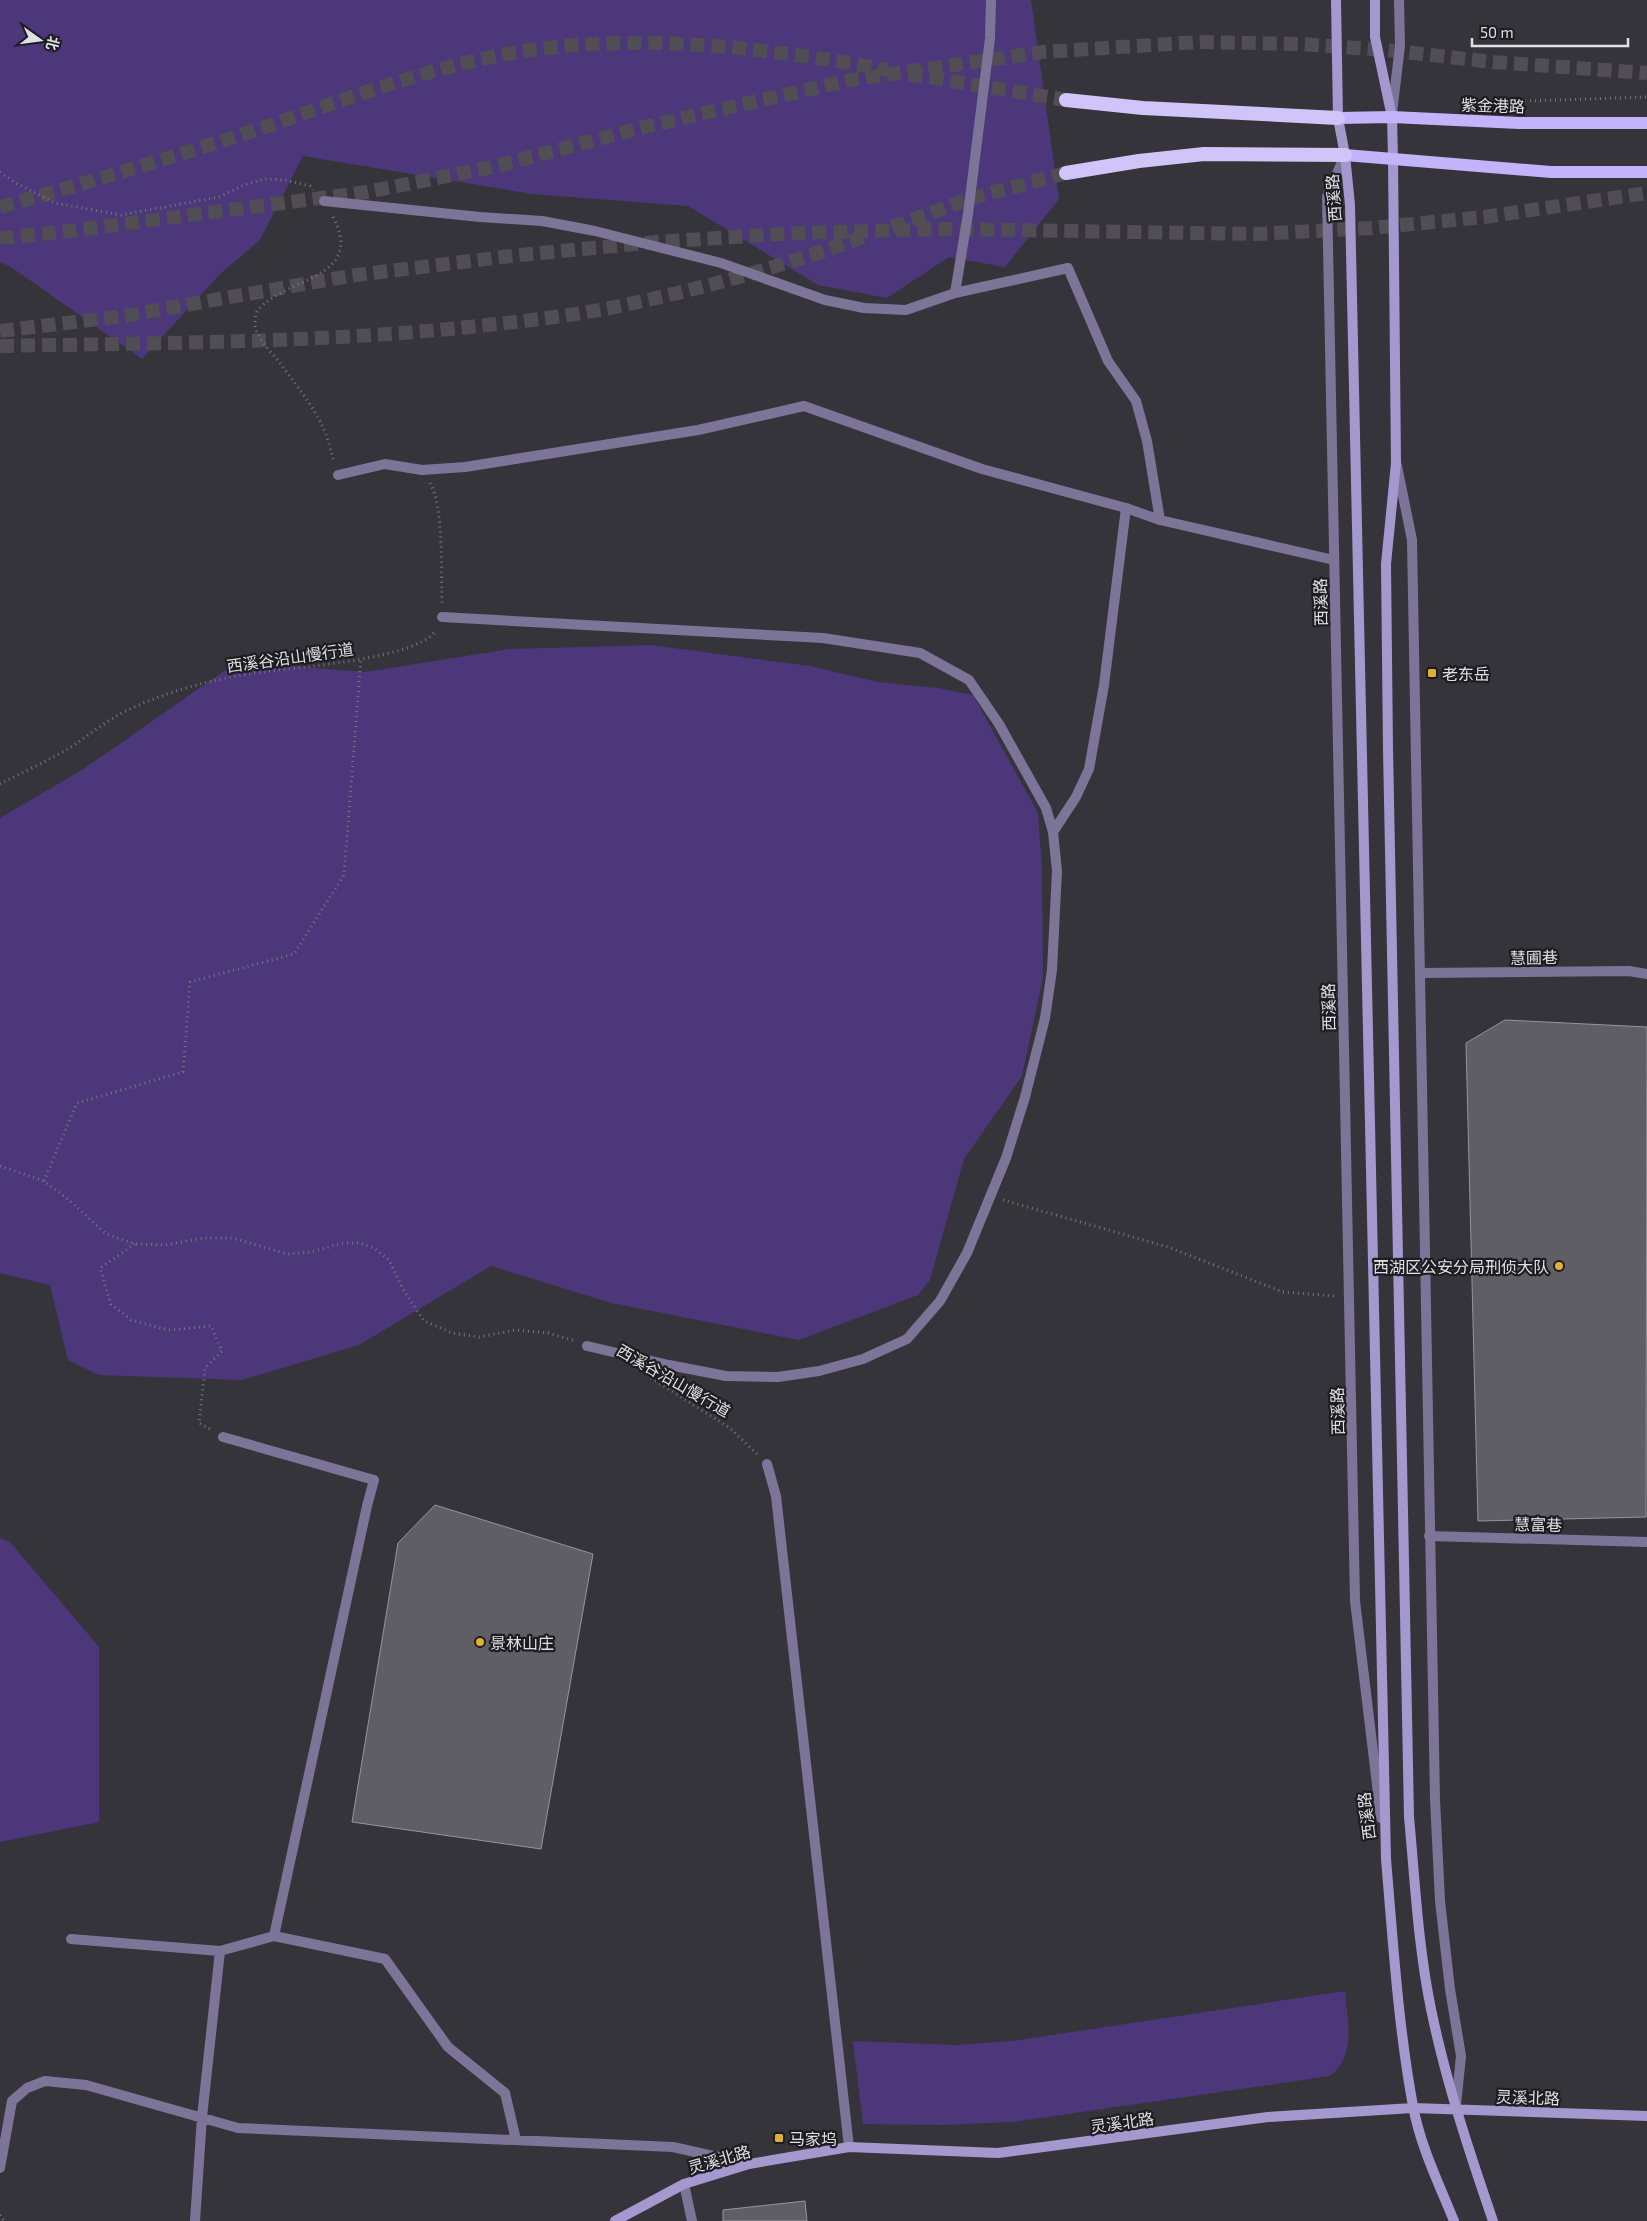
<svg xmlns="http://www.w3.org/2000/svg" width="1647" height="2221" font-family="'Exo 2','Noto Sans SC',sans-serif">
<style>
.green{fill:#4b377a}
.building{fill:#5f5d65;stroke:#96959d}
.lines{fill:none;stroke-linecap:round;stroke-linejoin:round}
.trunk-tunnel{stroke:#504e54;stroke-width:14;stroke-dasharray:14 7;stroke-linecap:butt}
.path{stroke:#77767b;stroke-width:3;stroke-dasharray:1 4;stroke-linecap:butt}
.service{stroke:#7c7598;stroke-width:10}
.minor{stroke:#7c7598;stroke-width:10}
.tertiary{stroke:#7c7598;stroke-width:10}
.secondary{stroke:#a498cf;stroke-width:10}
.primary{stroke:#c3b3fa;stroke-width:12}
.trunk{stroke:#d0c4f8;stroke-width:14}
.poi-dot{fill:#e2af34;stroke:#1d1c20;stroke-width:2}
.labels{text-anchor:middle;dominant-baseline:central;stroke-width:4.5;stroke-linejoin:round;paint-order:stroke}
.street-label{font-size:16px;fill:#e0dfe3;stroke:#1d1c20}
.poi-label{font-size:16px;fill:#e0dfe3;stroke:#1d1c20;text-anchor:start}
</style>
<rect width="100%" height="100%" fill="#36343b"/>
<path class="green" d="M0,0H1031L1059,199L1005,267L949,257L887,298L818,285L688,206L532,194L303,156L260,240L219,275L142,359L11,267L0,262Z
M651,645L810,666L878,682L937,688L973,695L1038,813L1042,870L1043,977L1022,1076L964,1159L930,1280L918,1295L799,1340L611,1303L491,1266L359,1345L242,1380L99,1375L68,1360L50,1285L0,1273V818L85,768L237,662L365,672L510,649Z
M0,1538L10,1542L99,1647V1822L0,1842Z
M1345,1991C1347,2020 1357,2055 1330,2076L1012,2122L944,2125L863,2124L853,2041L956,2045L1012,2041Z"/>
<path class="building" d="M1505,1020L1647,1027L1646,1517L1478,1521L1466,1043Z
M435,1505L593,1554L541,1849L352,1822L398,1543Z
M805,2201L807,2221H723V2210Z"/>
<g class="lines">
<path class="trunk-tunnel" d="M909,74L1066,100
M0,207C87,183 173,157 259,129C344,100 429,67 518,52C637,32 770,48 888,70
M892,227L972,198L1066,173
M0,238L61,232L367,192L497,166L644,127L850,80L1043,52L1200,42L1301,44L1387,50L1493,62L1647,73
M0,331L124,316L349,276L519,255L657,242L797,233L950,229L1256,234L1372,228L1484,217L1647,193
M0,346C157,343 313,343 469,327C516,322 563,317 610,308C698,290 785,266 869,235"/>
<path class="path" d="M1465,103L1647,97
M0,172L14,182L55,203L121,215L219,197L244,185L264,179L285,180L310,186L313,190
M333,217C363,273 300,277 268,301C264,304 257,309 256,314C254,322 255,329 259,336C264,346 273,354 280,363C294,382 310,402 321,423C327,434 330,449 334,462
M430,483C444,506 441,574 442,603
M0,784C23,772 48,761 71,747C89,735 107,720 128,710C172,689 221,677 270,671C302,667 420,658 436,630
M0,1166L44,1181L69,1200L106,1234L135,1244L165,1245L203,1238H232L288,1254L311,1252L343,1243H359L374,1248L389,1260L404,1291L424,1321L452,1333L479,1337L516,1330L548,1333L573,1340
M44,1181L77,1103L183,1072L190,982L294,954L344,875L361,659
M1003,1200L1168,1247L1283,1292L1334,1296
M135,1244L100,1268L111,1304L131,1320L169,1330L211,1326L222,1351L205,1368L199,1423L212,1430
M651,1378L730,1428L757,1454
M0,2215L4,2221"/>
<path class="service" d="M324,201L480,217L542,221L595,231L721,263L825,300L864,308L906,310L955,293L1068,268L1108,361L1136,401L1147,441L1160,520
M955,293L968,214L990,38L991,0
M442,617L823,638L920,653L969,680L999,724L1046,808L1053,832L1057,871L1052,970L1045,1018L1025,1097L1006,1158L967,1253L940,1301L907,1339L863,1359L819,1371L778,1377L726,1376L669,1365L587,1346
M1053,832L1076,797L1089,769L1104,685L1126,508
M767,1464L776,1496L849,2147
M274,1936L385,1959L448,2047L505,2093L516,2140
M71,1939L220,1951
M0,2168L12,2101L27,2088L45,2081L86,2085L238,2128L673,2147L749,2164
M684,2184L692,2221
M195,2221L202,2117L220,1951L274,1936L367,1506L374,1480L223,1437"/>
<path class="minor" d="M338,475L385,464L422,470L465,467L698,430L804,406L982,469L1126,508L1160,520L1334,560
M1421,973L1629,971L1647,974
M1429,1536L1647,1542"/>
<path class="tertiary" d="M1392,113L1400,46L1399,0
M1345,155L1327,196L1355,1601L1381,1818
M1397,466L1412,540L1435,1799L1440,1901L1450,1989L1461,2056L1456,2105"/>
<path class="secondary" d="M1336,0L1338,118L1345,155L1350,205L1386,1859C1393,1941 1398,2025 1413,2106C1420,2145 1439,2184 1454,2221
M1375,0V37L1392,117L1393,160L1396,463L1386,564L1388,749L1409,1817C1415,1881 1418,1946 1431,2009C1446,2082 1469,2151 1493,2221
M615,2221L684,2184L749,2164L849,2147L998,2153L1268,2117L1413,2108L1647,2116"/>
<path class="primary" d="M1338,118L1392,117L1519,123H1647
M1345,155L1551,172H1647"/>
<path class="trunk" d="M1066,100L1143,108L1338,118
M1066,173L1139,161L1204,154L1345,155"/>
</g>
<g class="poi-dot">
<rect x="1427" y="668" width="10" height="10" rx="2.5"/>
<circle cx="1559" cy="1266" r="5"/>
<circle cx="480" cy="1642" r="5"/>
<rect x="774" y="2133" width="10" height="10" rx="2.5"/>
</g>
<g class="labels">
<g class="street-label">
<text transform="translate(1493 105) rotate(2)">紫金港路</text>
<text transform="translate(1333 198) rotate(-94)">西溪路</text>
<text transform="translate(1320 602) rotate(-91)">西溪路</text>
<text transform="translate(290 657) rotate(-8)">西溪谷沿山慢行道</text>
<text transform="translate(1534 957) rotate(-1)">慧圃巷</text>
<text transform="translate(1328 1007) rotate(-91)">西溪路</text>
<text transform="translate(674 1380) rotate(30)">西溪谷沿山慢行道</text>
<text transform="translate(1337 1411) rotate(-91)">西溪路</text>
<text transform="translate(1538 1524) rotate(1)">慧富巷</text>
<text transform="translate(1366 1816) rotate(-97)">西溪路</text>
<text transform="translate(1528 2097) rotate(2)">灵溪北路</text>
<text transform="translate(1122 2122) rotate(-8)">灵溪北路</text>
<text transform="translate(719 2159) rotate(-16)">灵溪北路</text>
</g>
<g class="poi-label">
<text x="1442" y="673">老东岳</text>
<text x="1549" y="1266" text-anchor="end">西湖区公安分局刑侦大队</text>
<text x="490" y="1642">景林山庄</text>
<text x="789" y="2138">马家坞</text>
</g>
</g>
<g transform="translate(40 40) rotate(104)" stroke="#1d1c20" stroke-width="4" paint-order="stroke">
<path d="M0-4L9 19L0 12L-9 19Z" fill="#e0dfe3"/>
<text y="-8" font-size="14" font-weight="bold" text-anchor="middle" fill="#e0dfe3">北</text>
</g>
<path d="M1472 38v8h156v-8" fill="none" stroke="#e0dfe3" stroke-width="2.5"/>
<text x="1480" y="38" font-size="15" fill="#e0dfe3" stroke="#1d1c20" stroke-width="4" paint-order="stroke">50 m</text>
</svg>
